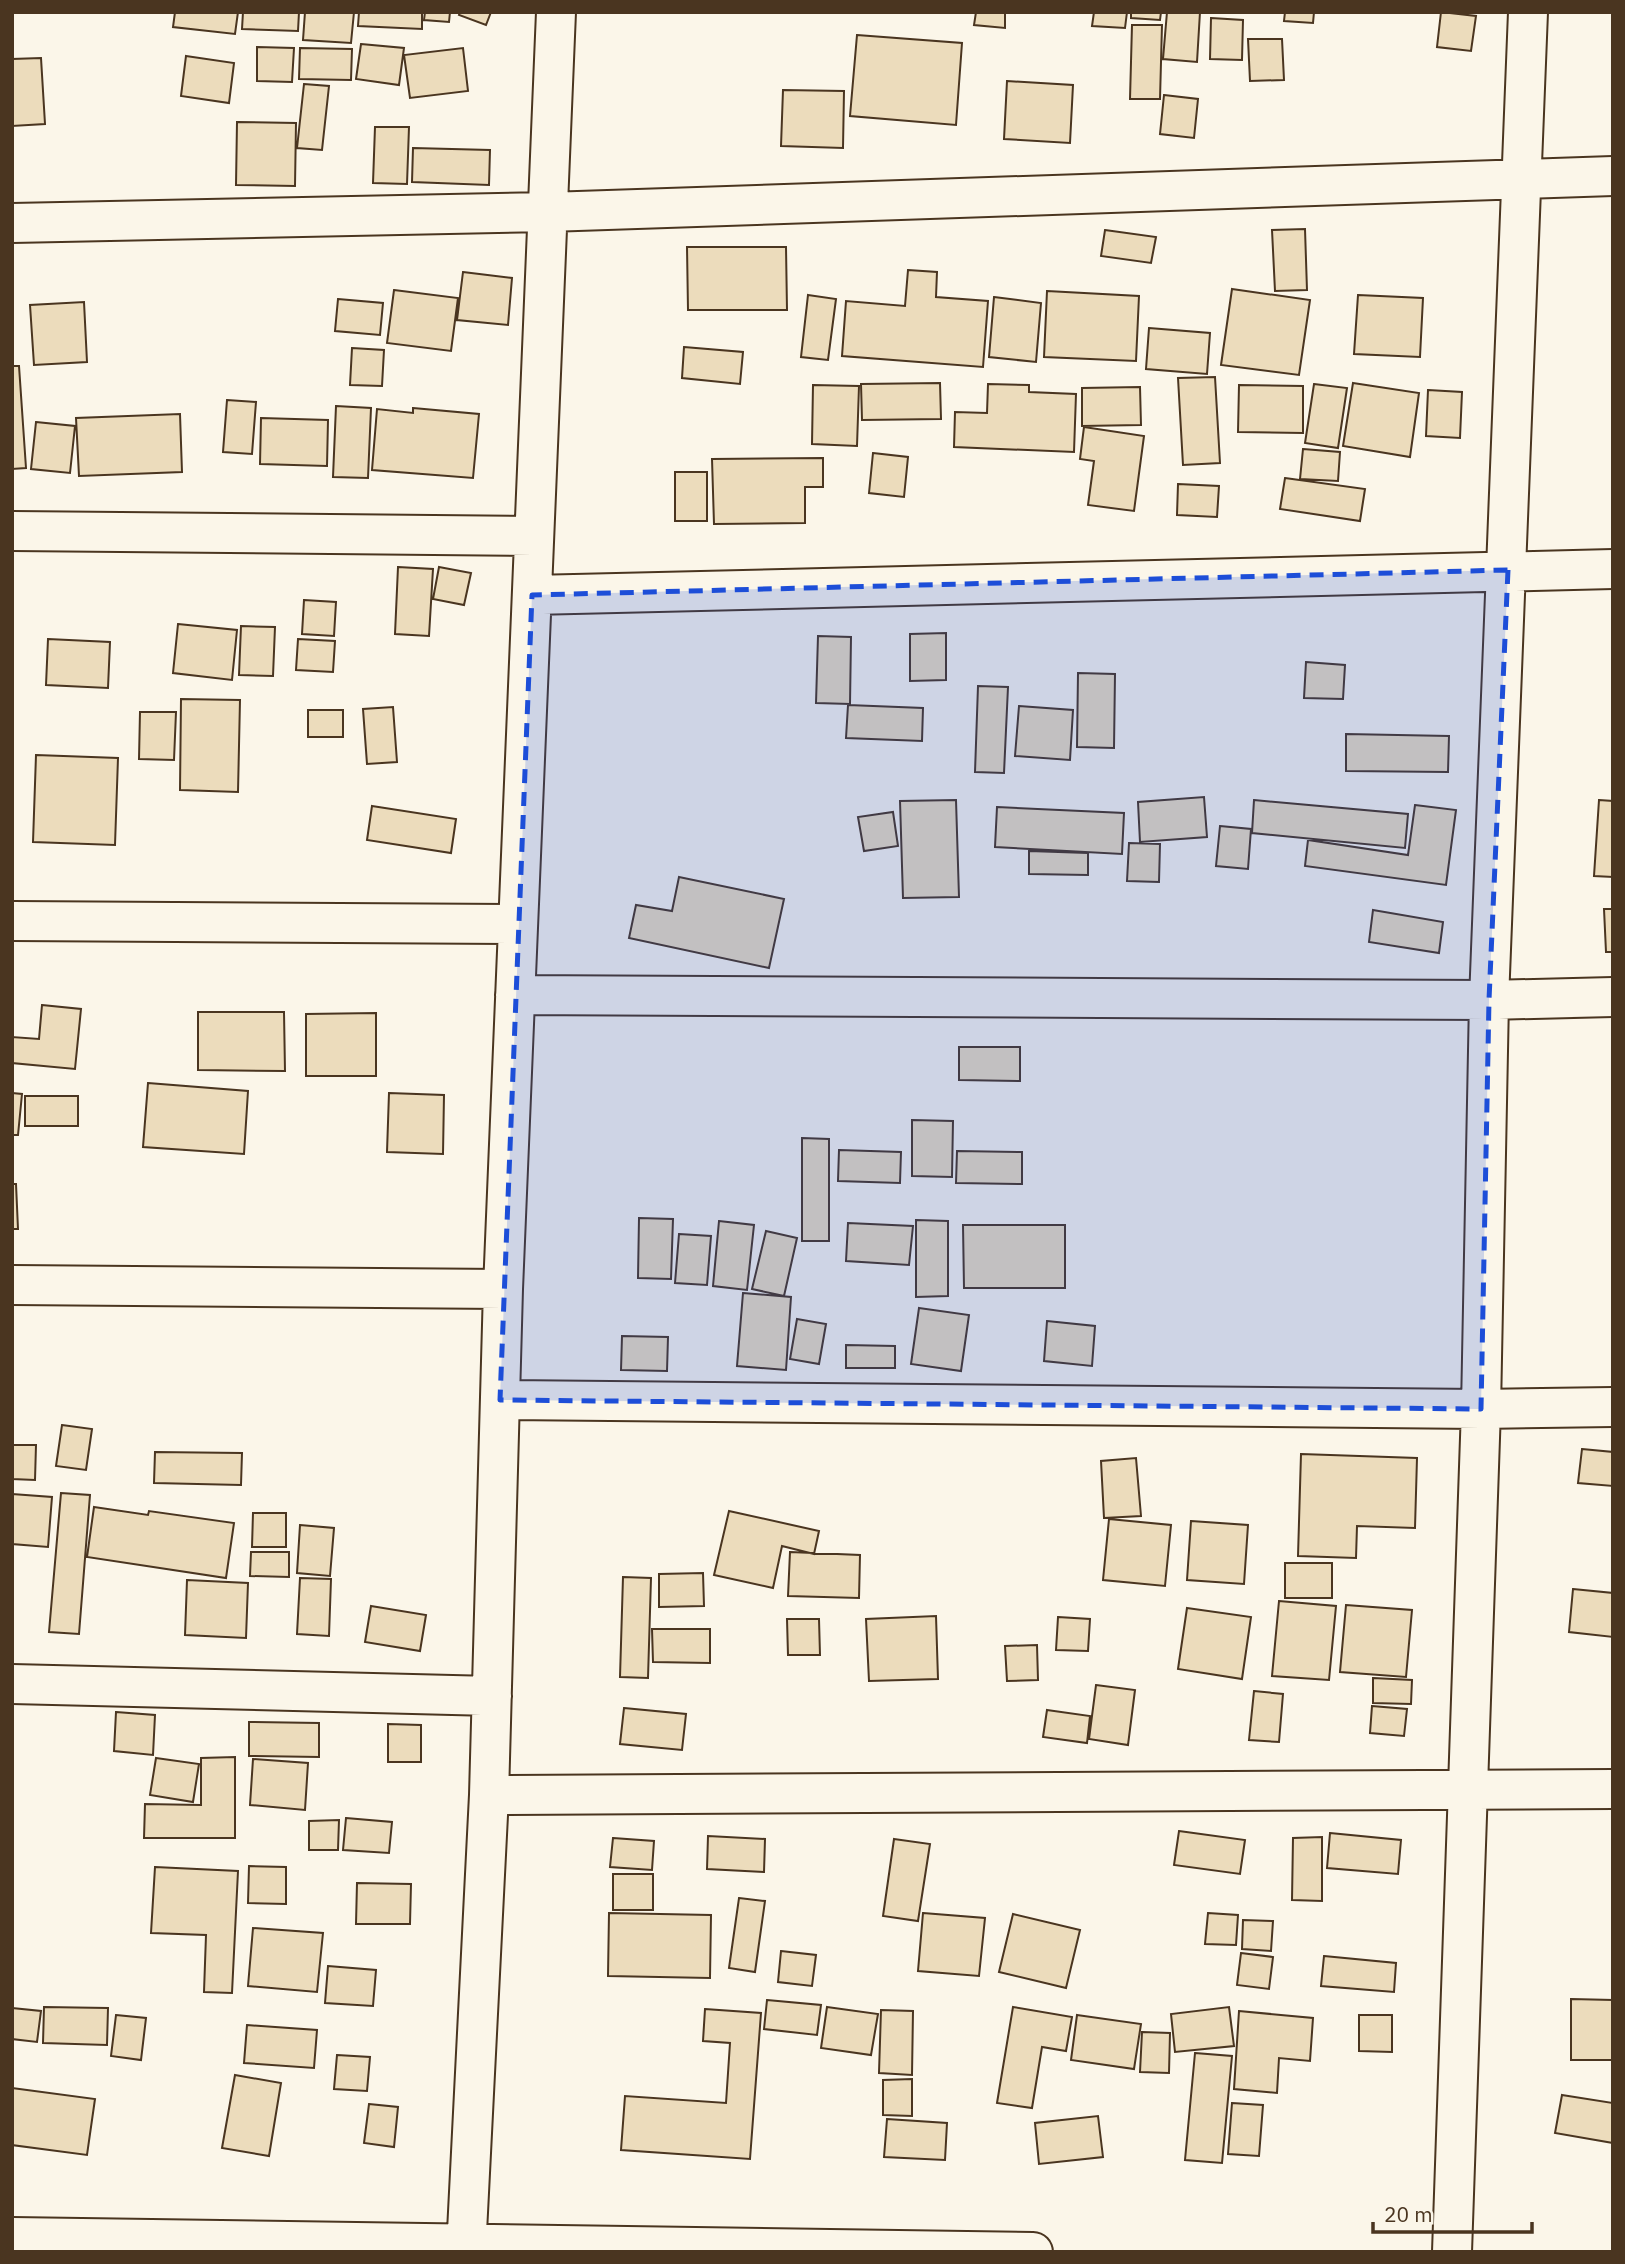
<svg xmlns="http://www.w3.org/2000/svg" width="1625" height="2264" font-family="'IBM Plex Sans',sans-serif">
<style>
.building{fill:#ecdcbc;stroke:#4a3520;stroke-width:2}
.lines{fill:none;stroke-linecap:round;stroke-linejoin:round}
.minor-casing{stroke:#4a3520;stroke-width:42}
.minor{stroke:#fbf6e9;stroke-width:38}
.marked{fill:#1d4ed8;fill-opacity:0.2;stroke:#1d4ed8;stroke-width:5;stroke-dasharray:14 9;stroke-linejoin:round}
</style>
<rect width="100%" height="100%" fill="#fbf6e9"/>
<path class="building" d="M175,12H238L235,34L173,27Z
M243,12H299L298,31L242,29Z
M305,12H354L351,43L303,40Z
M359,12H422V29L358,26Z
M425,12H450L449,22L424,20Z
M460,12H491L486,25L459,15Z
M976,12H1005V28L974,25Z
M1094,12H1127L1125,28L1092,26Z
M1131,12H1161L1160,20L1131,18Z
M1167,12H1200L1197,62L1163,59Z
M1285,12H1314L1313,23L1284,21Z
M1441,12L1476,16L1471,51L1437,47Z
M1211,18L1243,20L1242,60L1210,59Z
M1132,25H1162L1160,99H1130Z
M857,35L962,43L956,125L850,116Z
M1248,39H1282L1284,80L1250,81Z
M361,44L404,48L399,85L356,79Z
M257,47L294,48L292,82L257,81Z
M300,48L352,49L351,80L299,79Z
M463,48L468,91L410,98L404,55Z
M186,56L234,63L229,103L181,96Z
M41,58L45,124L12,126V59Z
M1007,81L1073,85L1070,143L1004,139Z
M304,84L329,86L322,150L297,148Z
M783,90L844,91L843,148L781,146Z
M1164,95L1198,99L1194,138L1160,134Z
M237,122L296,123L295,186L236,185Z
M375,127H409L407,184L373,183Z
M413,148L490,150L489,185L412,182Z
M1305,229L1307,290L1275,291L1272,230Z
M1105,230L1156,237L1151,263L1101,256Z
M687,247H786L787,310H688Z
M908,270L937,272L936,297L988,301L983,367L842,356L846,301L905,306Z
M463,272L512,278L508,325L457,320Z
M1232,289L1310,300L1299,375L1221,365Z
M394,290L458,298L451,351L387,343Z
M1047,291L1139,296L1136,361L1044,357Z
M808,295L836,299L828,360L801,357Z
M1358,295L1423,298L1420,357L1354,354Z
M994,297L1041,303L1036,362L989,357Z
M338,299L383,303L380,335L335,331Z
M84,302L87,362L34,365L30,305Z
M1149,328L1210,333L1207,374L1146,369Z
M684,347L743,352L740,384L682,378Z
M352,348L384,350L382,386L350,385Z
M12,366H19L26,468L12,469Z
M1215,377L1220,463L1183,465L1178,378Z
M940,383L941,419L862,420L861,384Z
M1353,383L1419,393L1410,457L1343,446Z
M988,384L1029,385V392L1076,394L1074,452L954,447L955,412L987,413Z
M1314,384L1347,388L1338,448L1305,443Z
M813,385L859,386L857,446L812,444Z
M1239,385L1303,386V433L1238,432Z
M1140,387L1141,425L1082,426V388Z
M1428,390L1462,392L1460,438L1426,436Z
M227,400L256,402L252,454L223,452Z
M336,406L371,408L368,478L333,477Z
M413,408L479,414L473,478L372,470L377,409L413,413Z
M180,414L182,472L79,476L76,418Z
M261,418L328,420L327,466L260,464Z
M36,422L75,426L70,473L31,469Z
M1084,427L1144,436L1134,511L1088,505L1094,461L1080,459Z
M1303,449L1340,452L1338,481L1300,479Z
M873,453L908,457L904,497L869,493Z
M823,458V487H805V523L714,524L712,459Z
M675,472H707V521H675Z
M1285,478L1365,489L1360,521L1280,509Z
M1178,484L1219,486L1217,517L1177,515Z
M398,567L433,569L429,636L395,634Z
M439,567L471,573L464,605L433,599Z
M304,600L336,602L334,636L302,634Z
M178,624L237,630L232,680L173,673Z
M241,626L275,627L273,676L239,675Z
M946,633V680L910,681V634Z
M818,636L851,637L850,704L816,703Z
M48,639L110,642L108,688L46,685Z
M298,639L335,641L333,672L296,670Z
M1306,662L1345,665L1343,699L1304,698Z
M1078,673L1115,674L1114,748L1077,747Z
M978,686L1008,687L1004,773L975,772Z
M181,699L240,700L238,792L180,790Z
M848,705L923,708L922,741L846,738Z
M1019,706L1073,710L1070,760L1015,756Z
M393,707L397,762L367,764L363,709Z
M308,710H343V737H308Z
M140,712H176L174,760L139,759Z
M1346,734L1449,736L1448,772L1346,771Z
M36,755L118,758L115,845L33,842Z
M1204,797L1207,837L1140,842L1138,802Z
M956,800L959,897L903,898L900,801Z
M1254,800L1408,814L1405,848L1252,833Z
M1599,800L1613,801V877L1594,876Z
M1415,805L1456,810L1446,885L1305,866L1308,840L1408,855Z
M372,806L456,819L451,853L367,840Z
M997,807L1124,813L1122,854L995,847Z
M893,812L898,846L864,851L858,817Z
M1220,826L1251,829L1248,869L1216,866Z
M1129,843L1160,844L1159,882L1127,881Z
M1029,851L1088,853V875L1029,874Z
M679,877L784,899L769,968L629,938L636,905L672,911Z
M1604,909H1613V952H1606Z
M1373,910L1443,922L1439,953L1369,942Z
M42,1005L81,1009L75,1069L12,1063V1037L39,1039Z
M198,1012H284L285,1071L198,1070Z
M376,1013V1076H306V1014Z
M959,1047H1020V1081L959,1080Z
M148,1083L248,1091L244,1154L143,1147Z
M12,1093L22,1094L18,1135H12Z
M389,1093L444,1095L443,1154L387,1152Z
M25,1096H78V1126H25Z
M912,1120L953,1121L952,1177L912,1176Z
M802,1138L829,1139V1241H802Z
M839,1150L901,1152L900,1183L838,1181Z
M957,1151L1022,1152V1184L956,1183Z
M12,1184H16L18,1229H12Z
M639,1218L673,1219L671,1279L638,1278Z
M916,1220L948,1221V1296L916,1297Z
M719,1221L754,1225L747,1290L713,1286Z
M848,1223L913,1226L909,1265L846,1261Z
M963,1225H1065V1288H964Z
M766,1231L797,1238L784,1296L752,1289Z
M679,1234L711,1236L707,1285L675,1283Z
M743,1293L791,1297L786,1370L737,1366Z
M919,1308L969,1315L961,1371L911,1364Z
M797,1319L826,1324L819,1364L790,1359Z
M1047,1321L1095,1326L1092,1366L1044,1361Z
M622,1336L668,1337L667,1371L621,1370Z
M846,1345L895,1346V1368H846Z
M62,1425L92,1429L86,1470L56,1466Z
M12,1445H36L35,1480L12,1479Z
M1582,1449L1613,1452V1486L1578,1483Z
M155,1452L242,1453L241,1485L154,1483Z
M1301,1454L1417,1458L1415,1528L1357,1526L1356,1558L1298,1556Z
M1136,1458L1141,1516L1104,1518L1101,1461Z
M61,1493L90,1495L79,1634L49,1632Z
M12,1494L52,1497L48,1547L12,1544Z
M94,1507L148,1515L149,1511L234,1523L226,1578L87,1557Z
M729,1511L819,1531L814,1554L782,1546L773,1588L714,1575Z
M253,1513H286V1547H252Z
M1109,1519L1171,1525L1165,1586L1103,1580Z
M1191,1521L1248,1525L1244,1584L1187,1580Z
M300,1525L334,1528L330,1576L297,1573Z
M251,1552H289V1577L250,1576Z
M790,1552L860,1555L859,1598L788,1596Z
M1285,1563H1332V1598H1285Z
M703,1573L704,1606L659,1607V1574Z
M623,1577L651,1578L648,1678L620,1677Z
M300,1578L331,1579L329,1636L297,1634Z
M187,1580L248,1583L246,1638L185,1635Z
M1573,1589L1613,1593V1637L1569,1632Z
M1279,1601L1336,1606L1329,1680L1272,1676Z
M1346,1605L1412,1610L1406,1677L1340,1672Z
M371,1606L426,1615L420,1651L365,1642Z
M1187,1608L1251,1617L1242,1679L1178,1669Z
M936,1616L938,1679L869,1681L866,1619Z
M1058,1617L1090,1619L1088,1651L1056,1650Z
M787,1619H819L820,1655H788Z
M652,1629H710V1663L653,1662Z
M1037,1645L1038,1680L1007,1681L1005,1646Z
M1373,1678L1412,1680L1411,1704L1373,1703Z
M1096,1685L1135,1690L1128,1745L1089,1739Z
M1254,1691L1283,1694L1279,1742L1249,1740Z
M1372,1706L1407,1709L1404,1736L1370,1733Z
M624,1708L686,1714L682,1750L620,1744Z
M1047,1710L1090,1716L1087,1743L1043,1737Z
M116,1712L155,1715L153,1755L114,1751Z
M249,1722L319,1723V1757L249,1756Z
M388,1724L421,1725V1762H388Z
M235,1757V1838H144L145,1804L201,1805V1758Z
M156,1758L199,1764L193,1802L150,1795Z
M253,1759L308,1763L305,1810L250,1805Z
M346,1818L392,1822L389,1853L343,1850Z
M339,1820L338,1850H309V1821Z
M1179,1831L1245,1840L1240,1874L1174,1865Z
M1330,1833L1401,1840L1398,1874L1327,1868Z
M708,1836L765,1839L764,1872L707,1869Z
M1322,1837V1901L1292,1900L1293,1838Z
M613,1838L654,1841L652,1870L610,1867Z
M894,1839L930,1844L918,1921L883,1916Z
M249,1866L286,1867V1904L248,1903Z
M155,1867L238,1871L232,1993L204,1992L206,1935L151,1933Z
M613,1874H653V1910H613Z
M357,1883L411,1884L410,1924H356Z
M739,1898L765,1901L755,1972L729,1968Z
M609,1913L711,1915L710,1978L608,1976Z
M923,1913L985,1918L979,1976L918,1971Z
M1208,1913L1238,1915L1236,1945L1205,1944Z
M1013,1914L1080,1930L1066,1988L999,1972Z
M1243,1920L1273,1921L1271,1951L1242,1949Z
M253,1928L323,1933L317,1992L248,1986Z
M781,1951L816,1955L812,1986L778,1982Z
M1241,1953L1273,1957L1269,1989L1237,1985Z
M1324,1956L1396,1963L1394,1992L1321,1986Z
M328,1966L376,1970L373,2006L325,2003Z
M1571,1999L1613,2000V2060H1571Z
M767,2000L821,2005L817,2035L764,2029Z
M44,2007L108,2008L107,2045L43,2043Z
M827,2007L878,2014L871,2055L821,2048Z
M1013,2007L1072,2017L1066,2051L1042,2047L1032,2108L997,2103Z
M1229,2007L1234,2046L1175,2052L1171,2014Z
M12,2008L41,2011L37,2042L12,2039Z
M705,2009L761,2013L750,2159L621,2150L625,2096L726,2103L730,2043L703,2041Z
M881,2010L913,2011L912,2075L879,2073Z
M1239,2011L1313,2018L1310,2061L1279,2058L1277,2093L1234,2089Z
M116,2015L146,2018L141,2060L111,2056Z
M1077,2015L1141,2024L1134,2069L1071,2060Z
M1359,2015H1392V2052L1359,2051Z
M247,2025L317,2030L314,2068L244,2063Z
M1142,2032L1170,2033L1169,2073L1140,2072Z
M1195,2053L1232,2056L1222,2163L1185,2160Z
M337,2055L370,2057L367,2091L334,2089Z
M235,2075L281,2083L269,2156L222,2148Z
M912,2079V2116L883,2115V2080Z
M12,2088L95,2099L87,2155L12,2145Z
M1562,2095L1613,2103V2143L1555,2133Z
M1232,2103L1263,2105L1259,2156L1228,2154Z
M369,2104L398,2107L394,2147L364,2143Z
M1098,2116L1103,2157L1039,2164L1035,2123Z
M887,2119L947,2123L945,2160L884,2157Z"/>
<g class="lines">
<g class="minor-casing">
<path id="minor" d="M12,223L548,212L1613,176
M12,531L533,536
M532,595L1613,569
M12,921L518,924
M515,995L1489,1000L1613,997
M12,1285L503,1289
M500,1400L1481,1409L1613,1407
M12,1684L492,1696
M489,1795L1613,1789
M12,2237L1033,2252
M466,2252L489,1795L503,1289L556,12
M1452,2252L1481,1409L1489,1000L1528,12"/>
</g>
<use href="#minor" class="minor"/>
</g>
<path class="marked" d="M1508,570L1489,1000L1481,1409L500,1400L532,595Z"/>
<rect width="1625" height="2264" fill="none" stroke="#4a3520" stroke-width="28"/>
<path d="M1373 2222v10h159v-10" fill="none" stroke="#4a3520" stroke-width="3.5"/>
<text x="1384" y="2222" font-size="21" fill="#4a3520" stroke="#fbf6e9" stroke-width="5" paint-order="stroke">20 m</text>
</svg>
